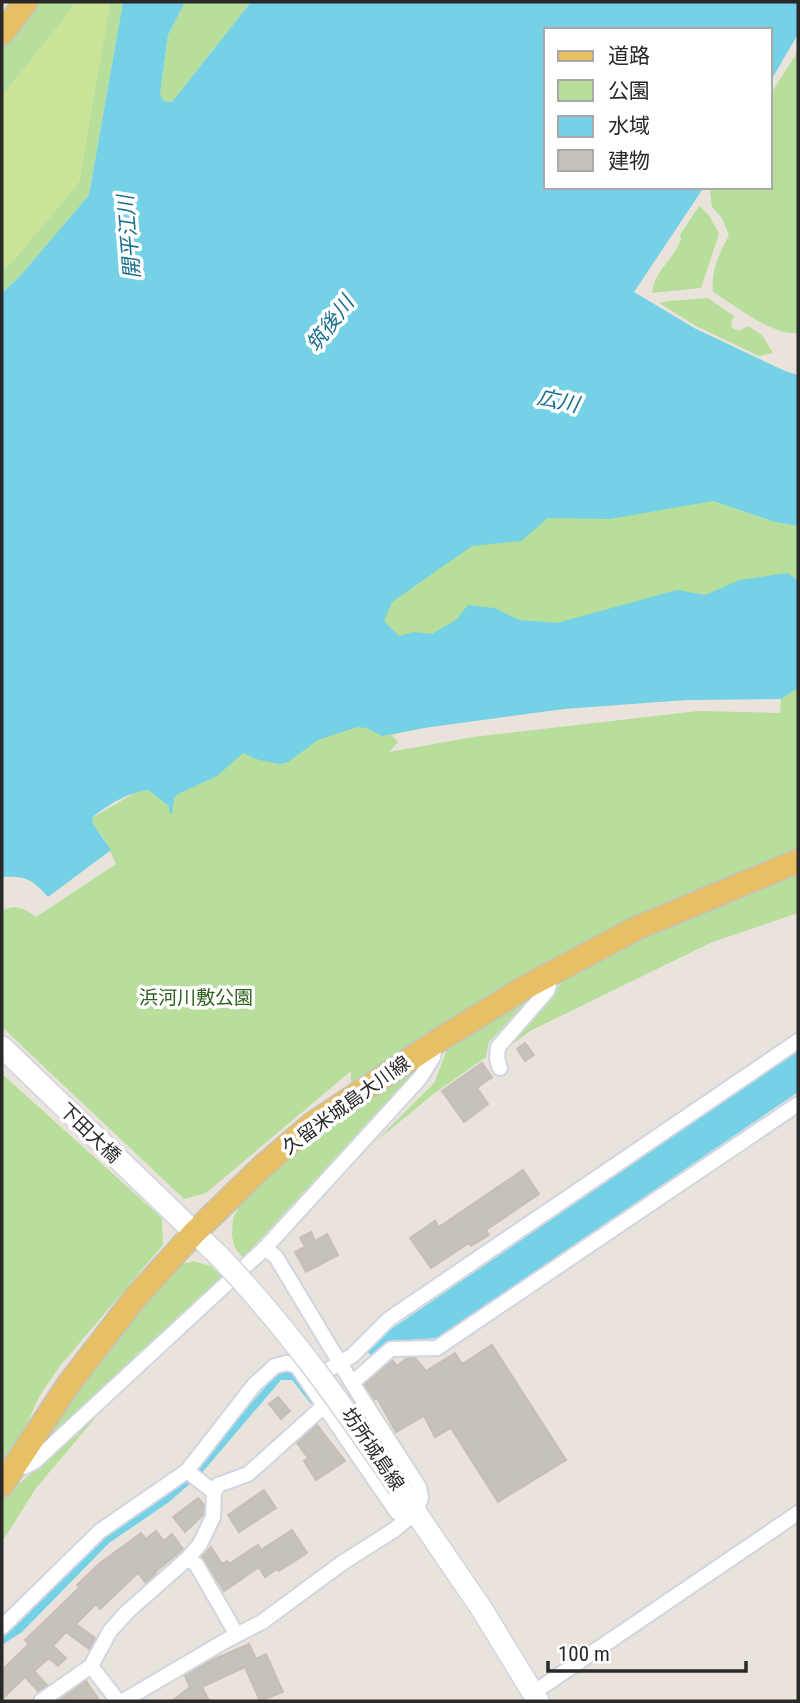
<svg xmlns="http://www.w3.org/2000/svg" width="800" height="1703" font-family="'Roboto Condensed','Noto Sans JP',sans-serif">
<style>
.green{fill:#b7de9b;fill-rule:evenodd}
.pitch{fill:#cae497}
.water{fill:#74d1e6}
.building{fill:#c6c1ba;stroke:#c5bfb5;stroke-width:2}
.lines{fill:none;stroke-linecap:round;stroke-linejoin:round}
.minor-casing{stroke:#d1d5e1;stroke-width:18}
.secondary-casing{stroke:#d1d5e1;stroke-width:24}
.primary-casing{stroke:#c3c3c3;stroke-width:26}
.minor{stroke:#fff;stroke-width:14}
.secondary{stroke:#fff;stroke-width:21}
.primary{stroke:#e7bf64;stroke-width:23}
.secondary-bridge-casing{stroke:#d1d5e1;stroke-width:24;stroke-linecap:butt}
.secondary-bridge{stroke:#fff;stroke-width:21}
.labels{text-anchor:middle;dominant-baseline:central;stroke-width:7;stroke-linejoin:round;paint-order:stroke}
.park-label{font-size:19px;fill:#31611e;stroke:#fff}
.street-label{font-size:19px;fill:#292929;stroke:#fff}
.water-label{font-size:21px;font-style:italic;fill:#166f90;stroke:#fff}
</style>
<rect width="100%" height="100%" fill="#eae3db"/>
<path class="green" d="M40,2H75L71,10L2,96V47Z
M110,2H123L89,195L21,275L2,293V270L17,256L79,182Z
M185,2H251L172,102L164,101L160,94L168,35Z
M798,51V333C771,335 736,306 713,292C711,270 719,254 729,235L722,218L712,207L710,192L712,187H770V95Z
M699,206L709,215L719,234L701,288L652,293C656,267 674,261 681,239L680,235Z
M708,298L734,316L731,322L732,328L739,331L748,326L762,335L773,353L759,356L696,326L659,303L668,301Z
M507,499L713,501L775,522L798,526V853L351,1086V1071L206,1193L184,1199L2,1027V911C15,903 25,909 36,917L116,864L104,838L92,824V818L136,792L448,670L346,605ZM781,699L780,713L698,711L473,737L389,752L398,742L392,735C472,716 555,709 637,703C684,700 734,696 781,699Z
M798,870V913L710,943L530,1031L502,1052L571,972L656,928Z
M522,997L524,1005L489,1042L486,1057L432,1095L374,1143L435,1082L449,1043Z
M420,1066L243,1258L235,1248L232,1236L233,1218L244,1199L298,1148Z
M2,1074L162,1218L163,1245L59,1367L39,1397L17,1446L2,1470Z
M194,1261L211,1266L223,1278L33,1452L100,1355L178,1265Z
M101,1411L36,1488L2,1542V1499L10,1486L20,1483Z"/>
<path class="pitch" d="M75,2H110L79,182L17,256L2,270V96L71,10Z"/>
<path class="water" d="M123,2H185L168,35L160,94L164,101L172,102L251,2H798V34L770,82V30H546V187H704L634,292L696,329L785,371L798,375V526L775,522L713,501L610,519L548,518L521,541L472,546L392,602L384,621L399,636L415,632L432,634L456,620L468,605L494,608L520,620L557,623L677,590L705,595L740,580L787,573L798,580V688L781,699L686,700L564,709L424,728L382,736L367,728L357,727L318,740L288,762L280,764L259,760L243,753L217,776L178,794L174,798L172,814H170L169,806L148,790C129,792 107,805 92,818L93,824L111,850L48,897C32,879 26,876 2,877V293L21,275L89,195Z
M798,1051V1092L437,1338L394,1341L372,1357L367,1351L387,1332Z
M283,1371H292L315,1402L311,1404L292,1380H281L200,1475L169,1502L109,1543L22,1632L2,1645V1638L105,1535L195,1469L273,1378Z"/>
<path class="building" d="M525,1043L534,1055L525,1061L517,1049Z
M482,1063L492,1077L477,1088L488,1104L464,1122L442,1091Z
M523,1170L539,1194L486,1230L489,1235L471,1246L469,1243L431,1268L410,1238L435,1221L439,1227Z
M311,1232L315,1241L327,1234L338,1255L306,1272L295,1252L305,1247L300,1238Z
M492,1345L566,1460L498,1502L451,1428L435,1437L424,1416L396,1432L377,1398L374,1400L365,1385L392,1360L397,1366L407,1358H415L426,1371L455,1353L462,1364Z
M278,1397L290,1411L281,1419L269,1404Z
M317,1425L345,1461L316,1480L304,1461L308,1458L297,1443Z
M264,1490L276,1508L239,1532L228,1515Z
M198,1498L204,1505L203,1515L185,1532L173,1517Z
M292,1530L307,1553L279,1571L277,1569L265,1577L259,1567L224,1591L202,1557L211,1547L222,1564L227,1561L229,1564L258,1545L261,1550Z
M156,1531L164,1541L172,1534L183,1549L155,1572L156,1573L146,1583L138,1573L100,1609L96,1604L76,1624L95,1638L89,1649L66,1632L53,1646L66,1658L58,1666L49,1658L34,1671L47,1685L38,1691L25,1677L2,1699V1670L29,1644L25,1640L80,1587L77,1585L100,1563L141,1533L146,1539Z
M249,1644L256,1659L266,1654L283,1692L260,1701L245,1667L202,1687L209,1701H172L190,1687L185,1676L212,1660Z
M86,1681L100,1701H57Z"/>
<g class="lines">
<g class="minor-casing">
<path id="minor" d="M500,1068L497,1059L498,1047L547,991L553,972
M308,1382L353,1355L389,1319L798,1041
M352,1383L391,1349L437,1348L798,1104
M13,1468L24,1467L34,1462L265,1248L420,1078L433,1057L436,1042
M187,1471L214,1492
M187,1559L196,1564L237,1635
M2,1627L100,1531L187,1471L254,1385L275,1366L287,1363L297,1366L396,1511L406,1520
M91,1666L118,1701
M533,1693L798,1513
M41,1701L91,1666L110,1631L127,1612L187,1559L200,1544L213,1517L214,1492L218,1485L248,1474L325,1405
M123,1701L225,1641L262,1622L342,1563L394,1530L416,1512L421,1498L419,1487L352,1383L276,1257L265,1248"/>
</g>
<g class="secondary-casing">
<path id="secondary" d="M2,1047L219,1256
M399,1488L481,1608L538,1701"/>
</g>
<g class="primary-casing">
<path id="primary" d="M2,33L26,2
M2,1485L68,1385L135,1298L194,1233L263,1166L312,1124L436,1042L524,988L637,928L798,861"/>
</g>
<use href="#minor" class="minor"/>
<use href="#secondary" class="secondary"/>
<use href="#primary" class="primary"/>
<g class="secondary-bridge-casing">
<path id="secondary-bridge" d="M219,1256C289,1329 342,1405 399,1488"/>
</g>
<use href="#secondary-bridge" class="secondary-bridge"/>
</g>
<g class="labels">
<g class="park-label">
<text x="196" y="997">浜河川敷公園</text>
</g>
<g class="street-label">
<text transform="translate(346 1105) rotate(-36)">久留米城島大川線</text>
<text transform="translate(90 1133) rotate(44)">下田大橋</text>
<text transform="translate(373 1449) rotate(56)">坊所城島線</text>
</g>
<g class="water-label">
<text transform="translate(129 237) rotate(-95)">開平江川</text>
<text transform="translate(330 324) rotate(-53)">筑後川</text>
<text transform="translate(558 401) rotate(12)">広川</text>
</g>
</g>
<rect width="800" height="1703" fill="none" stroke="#292929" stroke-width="7"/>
<rect x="544" y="28" width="228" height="161" fill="#ffffff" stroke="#a9a9a9" stroke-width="2"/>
<rect x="558" y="51" width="35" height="10" fill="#e7bf64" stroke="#a9a9a9" stroke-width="2"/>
<text x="608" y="63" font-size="21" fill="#292929">道路</text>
<rect x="558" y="80" width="35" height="21" fill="#b7de9b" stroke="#a9a9a9" stroke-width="2"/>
<text x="608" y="98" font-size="21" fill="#292929">公園</text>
<rect x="558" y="116" width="35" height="21" fill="#74d1e6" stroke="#a9a9a9" stroke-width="2"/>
<text x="608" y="133" font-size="21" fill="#292929">水域</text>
<rect x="558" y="150" width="35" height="21" fill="#c6c1ba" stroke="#a9a9a9" stroke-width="2"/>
<text x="608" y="168" font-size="21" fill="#292929">建物</text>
<path d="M548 1661v10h198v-10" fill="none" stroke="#292929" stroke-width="3.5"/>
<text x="558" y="1661" font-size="21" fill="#292929" stroke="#ffffff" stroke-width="5" paint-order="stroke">100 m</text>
</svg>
